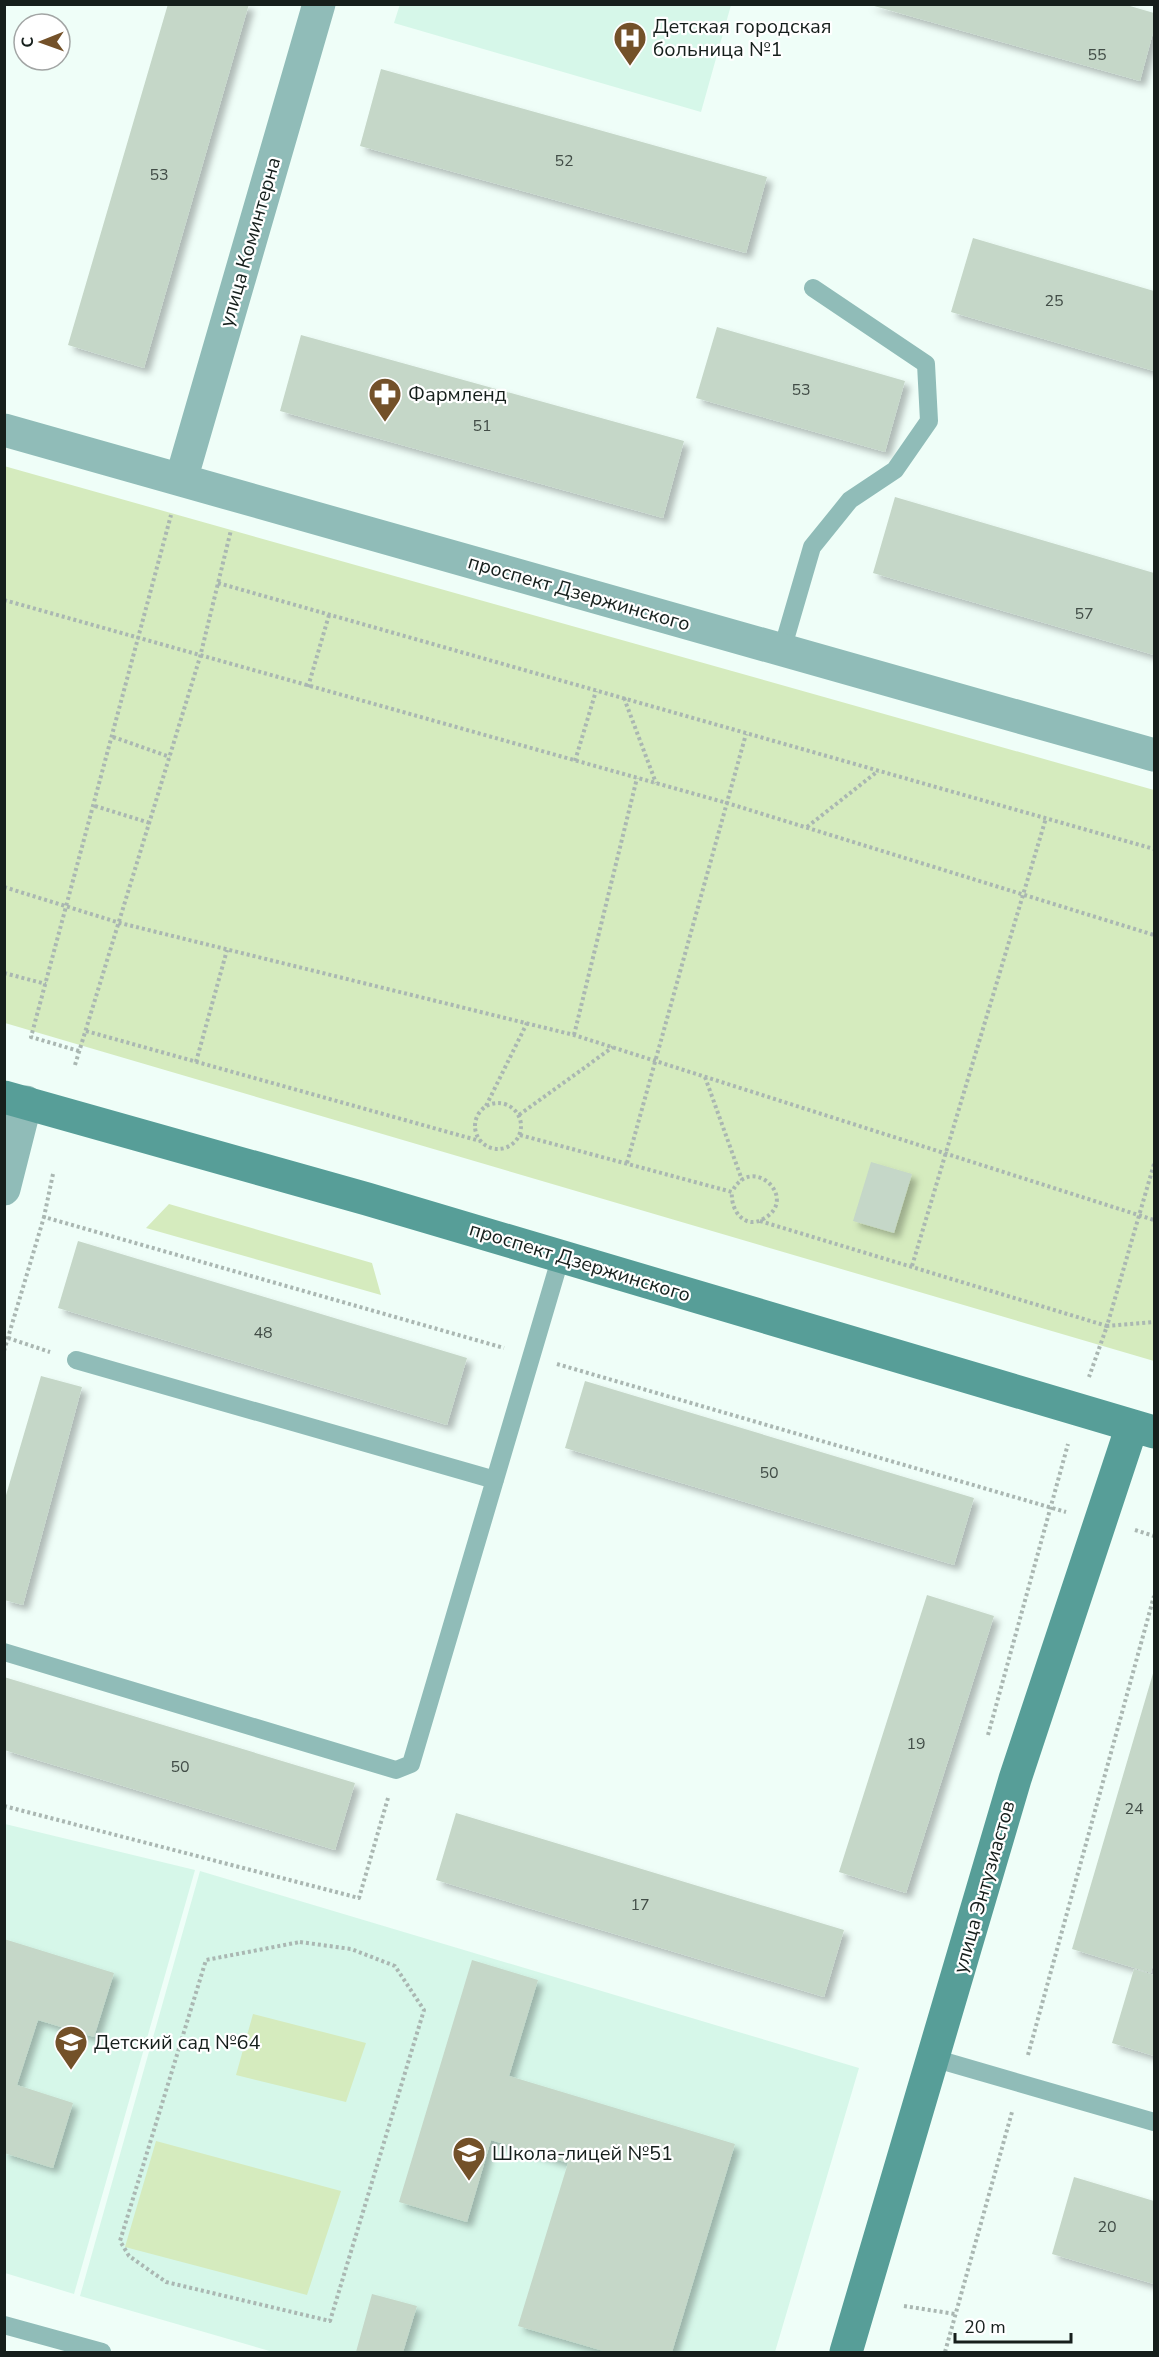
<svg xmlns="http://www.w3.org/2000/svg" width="1159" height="2357" font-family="'Nunito Sans',sans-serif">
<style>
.built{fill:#d6f7e9}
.green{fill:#d5ebbe}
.building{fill:#c5d7c8;filter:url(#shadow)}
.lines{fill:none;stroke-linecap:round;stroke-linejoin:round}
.path{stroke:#aab7b2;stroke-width:4;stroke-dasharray:3 3;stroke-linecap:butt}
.lane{stroke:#90bcb8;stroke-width:18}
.street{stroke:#90bcb8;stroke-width:33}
.secondary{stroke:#579e98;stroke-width:33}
.labels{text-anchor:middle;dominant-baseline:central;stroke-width:4.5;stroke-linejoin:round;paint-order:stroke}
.number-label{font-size:16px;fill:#424d47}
.poi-label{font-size:20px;fill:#161f1c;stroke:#fff;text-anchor:start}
.street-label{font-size:20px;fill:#161f1c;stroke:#fff}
</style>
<defs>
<filter id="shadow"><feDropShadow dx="5.5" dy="5.5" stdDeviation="3" flood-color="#0004"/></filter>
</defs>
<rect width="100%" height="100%" fill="#effef8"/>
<path class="built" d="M400,4H731V5L701,112L394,23Z
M5,1824L195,1870L74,2294L5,2273Z
M200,1871L859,2068L775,2352H273L80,2296Z"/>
<path class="green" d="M4,466L1154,790V1361L5,1023Z
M169,1204L372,1263L381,1295L146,1228Z
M253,2014L366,2043L346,2102L236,2075Z
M156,2141L341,2191L307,2295L125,2247Z"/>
<path class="building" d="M168,4H249L144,368L68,345Z
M867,4H1123L1154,13V29L1140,81Z
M381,69L767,177L746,253L360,146Z
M973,238L1154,291V371L951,312Z
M717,327L905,381L885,452L696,398Z
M301,335L684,441L663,518L280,411Z
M895,497L1154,573V655L873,573Z
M871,1162L912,1174L894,1233L853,1221Z
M78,1241L467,1358L447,1425L58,1308Z
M41,1376L82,1387L23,1605L4,1600V1502Z
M585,1381L974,1498L954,1565L565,1448Z
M927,1595L994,1616L906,1893L839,1872Z
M1154,1670V1960L1151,1973L1072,1949Z
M4,1677L355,1783L335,1850L4,1750Z
M456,1813L844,1930L824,1997L436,1880Z
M4,1939L114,1973L94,2037L38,2020L17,2085L73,2103L53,2168L4,2153Z
M472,1960L538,1980L509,2076L735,2144L672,2352H607L518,2326L568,2163L491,2140L467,2222L399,2202Z
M1134,1969L1154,1975V2056L1112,2043Z
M1074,2177L1154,2201V2284L1052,2254Z
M372,2294L417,2306L403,2352H356Z"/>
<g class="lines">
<path class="path" d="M218,583L1154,849
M4,600L727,803L1154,935
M308,687L329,615
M624,698L656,783
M113,737L170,757
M575,761L596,691
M95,806L150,823
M807,827L878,771
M4,887L120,923L574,1035L1154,1220
M4,973L46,984
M86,1031L480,1141
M574,1035L637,778
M79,1051L31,1037L171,515
M196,1062L227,950
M75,1065L200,657L231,530
M705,1077L742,1180
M475 1126a23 23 0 1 1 46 0a23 23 0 1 1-46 0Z
M486,1106L527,1023
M519,1115L613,1047
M520,1135L732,1192C730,1209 744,1230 763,1219C801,1199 751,1152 732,1192
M627,1163L746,734
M1154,1164L1107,1326L1154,1322
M53,1174L44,1217L504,1348
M760,1221L1107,1326L1089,1377
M912,1266L1046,818
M8,1338L50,1352
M4,1351L44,1217
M557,1364L1066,1512
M1135,1530L1154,1536
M988,1735L1068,1444
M4,1806L359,1898L388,1798
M300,1942L351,1949L395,1966L424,2010L330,2321L166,2282L129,2256L120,2241L206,1960Z
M1028,2055L1154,1596
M904,2306L955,2314
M945,2352L1012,2112"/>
<path class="lane" d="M782,650L812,547L850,500L895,470L929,421L926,364L813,288
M76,1360L495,1480
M4,1652L396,1770L411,1764L561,1256
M933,2058L1154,2122
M4,2325L102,2352"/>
<path class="street" d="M4,430L1154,755
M181,480L319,4
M4,1189L26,1102"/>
<path class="secondary" d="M4,1097L367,1199L1154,1432
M846,2352L1015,1779L1132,1426"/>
</g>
<defs>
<g id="hospital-pin" transform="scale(1.725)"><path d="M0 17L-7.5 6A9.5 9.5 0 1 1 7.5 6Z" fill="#735129" stroke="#fff"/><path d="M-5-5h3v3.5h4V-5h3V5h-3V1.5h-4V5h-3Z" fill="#fff"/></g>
<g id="pharmacy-pin" transform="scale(1.725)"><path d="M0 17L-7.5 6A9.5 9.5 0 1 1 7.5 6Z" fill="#735129" stroke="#fff"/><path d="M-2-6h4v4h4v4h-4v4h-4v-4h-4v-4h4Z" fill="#fff"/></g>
<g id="school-pin" transform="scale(1.725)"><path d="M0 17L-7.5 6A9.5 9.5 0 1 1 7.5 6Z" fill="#735129" stroke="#fff"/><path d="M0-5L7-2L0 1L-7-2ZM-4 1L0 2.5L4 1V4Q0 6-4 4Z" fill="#fff"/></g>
</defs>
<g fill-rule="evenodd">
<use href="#hospital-pin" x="630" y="38"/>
<use href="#pharmacy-pin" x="385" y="394"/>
<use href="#school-pin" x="71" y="2042"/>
<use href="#school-pin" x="469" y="2153"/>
</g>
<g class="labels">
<g class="number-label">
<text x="1097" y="55">55</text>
<text x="564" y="161">52</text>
<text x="159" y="175">53</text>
<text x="1054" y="301">25</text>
<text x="801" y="390">53</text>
<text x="482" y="426">51</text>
<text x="1084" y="614">57</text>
<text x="263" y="1333">48</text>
<text x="769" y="1473">50</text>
<text x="916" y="1744">19</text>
<text x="180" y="1767">50</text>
<text x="1134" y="1809">24</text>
<text x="640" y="1905">17</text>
<text x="1107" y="2227">20</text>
</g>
<g class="poi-label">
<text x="653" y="26">Детская городская<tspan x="653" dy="23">больница №1</tspan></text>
<text x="408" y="394">Фармленд</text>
<text x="94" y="2042">Детский сад №64</text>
<text x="492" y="2153">Школа-лицей №51</text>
</g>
<g class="street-label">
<text transform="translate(250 242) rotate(-74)">улица Коминтерна</text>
<text transform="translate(579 593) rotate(16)">проспект Дзержинского</text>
<text transform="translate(580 1262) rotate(17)">проспект Дзержинского</text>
<text transform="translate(984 1887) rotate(-74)">улица Энтузиастов</text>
</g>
</g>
<rect width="1159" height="2357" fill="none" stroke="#161f1c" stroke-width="12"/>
<g transform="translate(42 42) rotate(269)"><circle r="28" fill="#ffffff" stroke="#a2a5a4" stroke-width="1.5"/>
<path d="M0-4.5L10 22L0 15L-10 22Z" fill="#735129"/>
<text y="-9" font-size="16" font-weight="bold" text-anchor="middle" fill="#161f1c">С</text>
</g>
<path d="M955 2333v9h116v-9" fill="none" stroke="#161f1c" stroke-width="3"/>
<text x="964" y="2333" font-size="18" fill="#161f1c" stroke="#ffffff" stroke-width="4.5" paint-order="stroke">20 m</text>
</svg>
